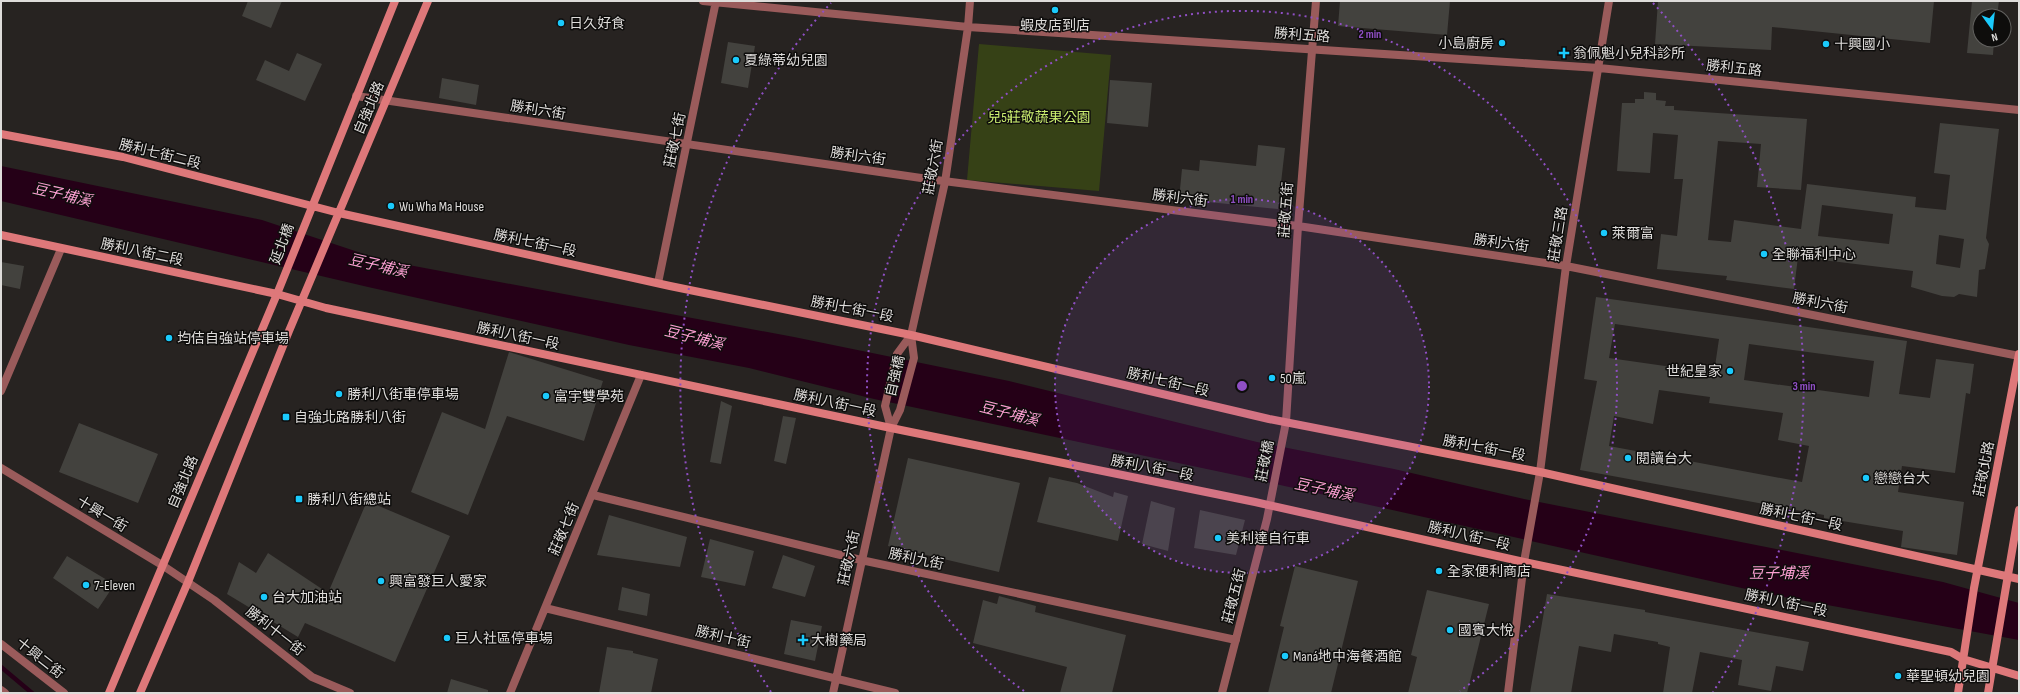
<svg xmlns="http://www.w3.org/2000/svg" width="2020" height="694" font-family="'Sofia Sans Condensed','Noto Sans TC',sans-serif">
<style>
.green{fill:#364116}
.water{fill:#250017}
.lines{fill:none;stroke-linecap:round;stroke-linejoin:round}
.stream{stroke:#250017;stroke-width:4.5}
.building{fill:#43423e;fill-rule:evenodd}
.street{stroke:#9a5b5b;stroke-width:8}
.secondary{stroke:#de787a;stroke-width:8}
.ring{fill:none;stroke:#8f4fc4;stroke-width:2;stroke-dasharray:2 4}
.poi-dot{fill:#1acafc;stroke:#0e0d0c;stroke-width:1.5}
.labels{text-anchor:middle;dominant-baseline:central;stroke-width:3;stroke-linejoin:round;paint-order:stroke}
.poi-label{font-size:14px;fill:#dedcda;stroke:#0e0d0c;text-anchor:start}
.street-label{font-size:14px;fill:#dedcda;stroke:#0e0d0c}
.park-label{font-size:14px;fill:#cbee70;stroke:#0e0d0c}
.water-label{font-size:15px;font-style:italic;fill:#fa9ed1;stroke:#0e0d0c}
.centre{fill:#8f4fc4;stroke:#0e0d0c;stroke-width:2}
.ring-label{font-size:12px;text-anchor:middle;font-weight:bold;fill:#8f4fc4;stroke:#0e0d0c;stroke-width:3;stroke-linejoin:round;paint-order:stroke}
</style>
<rect width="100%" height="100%" fill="#272321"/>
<path class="green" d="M979,44L1111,55L1099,191L967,180Z"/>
<path class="water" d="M1,166L262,220L382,260L794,337L1009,381L1257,442L1394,469L1524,499L1943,582L2019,603V640L1773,595L1240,476L874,399L749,368L629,345L368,287L1,201Z"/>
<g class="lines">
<path class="stream" d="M1,667L32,693"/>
</g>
<path class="building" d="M248,1H282L271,28L242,16Z
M1340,1H1450L1447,35L1338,26Z
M1658,1H1934L1930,43L1772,27L1771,50L1655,44Z
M1972,1H1999L1997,16H1980V40H1994L1993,55L1967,53Z
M728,42L755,46L748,88L721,83Z
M297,53L322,64L305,101L256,80L265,60L289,71Z
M442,78L479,85L476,105L439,98Z
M1110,80L1152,83L1148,127L1107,123Z
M1644,92L1656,93V100L1666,101L1665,106H1674V110L1807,119L1801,190L1757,187L1761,144L1718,141L1708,240L1731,242L1734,220L1801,229L1807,184L1916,197L1915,207L1946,210L1950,175L1934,173L1940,123L1999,129L1986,238L1989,244L1985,269L1979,270L1977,297L1959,294L1954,297L1942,296L1911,287L1913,271L1798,257L1794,289L1726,280L1727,276L1657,269L1661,234L1677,236L1683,179H1674L1678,135L1653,133L1650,173L1617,171L1622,103H1635V99H1644ZM1822,205L1893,214L1889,244L1818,236ZM1939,235L1964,239L1960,268L1936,264Z
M1258,145L1285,148L1278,209L1179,199L1182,169L1199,171L1200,160L1256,166Z
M1,262L24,266L20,289L1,285Z
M1596,297L1907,341L1899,394L1930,398L1936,359L1974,364L1970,394L1966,393L1955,473L1902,466L1898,492L1964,502L1957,555L1901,547L1903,531L1824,518V515L1580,470L1597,381L1584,379ZM1615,324L1719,339L1714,373L1609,358ZM1749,344L1874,361L1869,397L1744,380ZM1659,390L1710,397L1709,403L1783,413L1778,440L1809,446L1802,482L1609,446L1614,416L1653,424Z
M509,352L603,381L584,441L507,416L468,515L411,492L442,412L485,429Z
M721,401L732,406L721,464L710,462Z
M783,416L796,418L786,464L774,461Z
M79,423L158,454L138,503L59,472Z
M908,458L1020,483L999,572L888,546Z
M1049,477L1077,483L1113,497L1114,492L1128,496L1118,541L1037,522Z
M367,501L450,536L395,662L305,623L298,637L227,594L239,562L256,573L268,553L328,593Z
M1151,501L1175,508L1168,551L1142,544Z
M1200,510L1245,520L1236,555L1194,548Z
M609,515L687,537L680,567L597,555Z
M710,539L754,551L745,586L701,577Z
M783,555L815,566L805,597L772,588Z
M67,556L107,580L110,591L98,609L53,578Z
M1295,566L1358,581L1331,693H1268L1284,627L1280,626Z
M622,587L650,594L647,616L618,610Z
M1427,590L1489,604L1467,693H1408L1417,657L1411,655Z
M1547,594L1645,610V612L1809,642L1803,671L1776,666L1771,691L1738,685L1742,660L1700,652L1692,693H1663L1670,647L1658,644V642L1614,634L1611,652L1579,646L1571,693H1530Z
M999,596L1036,606L1035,612L1126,635L1112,693H1060L1067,667L973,643L983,600L997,604Z
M791,620L822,626L815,661L784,654Z
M607,647L633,651V653L658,659L651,693H599Z
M451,679L488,690V693H447Z"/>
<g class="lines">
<path class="street" d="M703,1L968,27L1599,68L2019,110
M356,96L928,179L1298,226L1566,266L2019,356
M658,283L716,1
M1,391L61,249
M891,428L885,406L897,354L911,335L945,182L968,27L970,1
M1,468L162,565L214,600L312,677L350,693
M593,495L861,560L1236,640
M545,608L895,693
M1,644L64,693
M1,690L5,693
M510,693L641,375
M833,693L891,428L900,410L914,358L911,335
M1222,693L1267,519L1286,422L1298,226L1316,1
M1508,693L1524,562L1540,472L1566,266L1609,1"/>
<path class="secondary" d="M1,134L123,157L339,213L670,286L911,335L1269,419L1540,472L2019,579
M1,235L277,294L326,308L891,428L1255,502L1524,562L1951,652L1963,659L2019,676
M109,693L277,294L395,1
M140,693L188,582L289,331L428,1
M1958,693L1974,588L2019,354
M1988,693L2019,510"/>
</g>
<circle cx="1242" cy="386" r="187" fill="#8f4fc4" fill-opacity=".12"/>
<g class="ring">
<circle cx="1242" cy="386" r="187"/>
<path d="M1024 691A375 375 0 1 1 1460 691"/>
<path d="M771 692A562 562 0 0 1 831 3M1653 3A562 562 0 0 1 1713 692"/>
</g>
<g class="poi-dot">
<circle cx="1055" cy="10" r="4"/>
<circle cx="561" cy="23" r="4"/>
<circle cx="1502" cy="43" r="4"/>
<circle cx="1826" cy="44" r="4"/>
<path d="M1562 47h4v4h4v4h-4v4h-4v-4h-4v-4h4z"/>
<circle cx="736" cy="60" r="4"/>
<circle cx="391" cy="206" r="4"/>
<circle cx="1604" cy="233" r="4"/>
<circle cx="1764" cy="254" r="4"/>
<circle cx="169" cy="338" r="4"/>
<circle cx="1730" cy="371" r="4"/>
<circle cx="1272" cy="378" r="4"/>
<circle cx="339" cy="394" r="4"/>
<circle cx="546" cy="396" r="4"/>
<rect x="282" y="413" width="8" height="8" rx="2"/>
<circle cx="1628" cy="458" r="4"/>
<circle cx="1866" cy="478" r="4"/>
<rect x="295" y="495" width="8" height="8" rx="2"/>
<circle cx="1218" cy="538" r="4"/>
<circle cx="1439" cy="571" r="4"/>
<circle cx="381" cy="581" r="4"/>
<circle cx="86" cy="585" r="4"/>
<circle cx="264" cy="597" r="4"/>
<circle cx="1450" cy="630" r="4"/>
<circle cx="447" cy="638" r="4"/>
<path d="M801 634h4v4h4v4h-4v4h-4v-4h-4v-4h4z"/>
<circle cx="1285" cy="656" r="4"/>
<circle cx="1898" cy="676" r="4"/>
</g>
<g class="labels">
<g class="poi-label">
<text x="569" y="23">日久好食</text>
<text x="1055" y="25" text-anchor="middle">蝦皮店到店</text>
<text x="1494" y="43" text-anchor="end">小島廚房</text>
<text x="1834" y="44">十興國小</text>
<text x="1573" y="53">翁佩魁小兒科診所</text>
<text x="744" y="60">夏綠蒂幼兒園</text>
<text x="399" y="206">Wu Wha Ma House</text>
<text x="1612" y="233">萊爾富</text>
<text x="1772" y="254">全聯福利中心</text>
<text x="177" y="338">均佶自強站停車場</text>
<text x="1722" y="371" text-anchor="end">世紀皇家</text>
<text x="1280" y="378">50嵐</text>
<text x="347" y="394">勝利八街車停車場</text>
<text x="554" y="396">富宇雙學苑</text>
<text x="294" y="417">自強北路勝利八街</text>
<text x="1636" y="458">閱讀台大</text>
<text x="1874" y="478">戀戀台大</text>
<text x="307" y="499">勝利八街總站</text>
<text x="1226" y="538">美利達自行車</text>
<text x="1447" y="571">全家便利商店</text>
<text x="389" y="581">興富發巨人愛家</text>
<text x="94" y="585">7-Eleven</text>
<text x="272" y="597">台大加油站</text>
<text x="1458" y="630">國賓大悅</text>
<text x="455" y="638">巨人社區停車場</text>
<text x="811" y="640">大樹藥局</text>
<text x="1293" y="656">Maná地中海餐酒館</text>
<text x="1906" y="676">華聖頓幼兒園</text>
</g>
<g class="street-label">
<text transform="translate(1302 35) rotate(4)">勝利五路</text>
<text transform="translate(1734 68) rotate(6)">勝利五路</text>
<text transform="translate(369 108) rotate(-67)">自強北路</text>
<text transform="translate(538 110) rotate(9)">勝利六街</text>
<text transform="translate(675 140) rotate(-78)">莊敬七街</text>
<text transform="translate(160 154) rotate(14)">勝利七街二段</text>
<text transform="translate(858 156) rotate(8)">勝利六街</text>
<text transform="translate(933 167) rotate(-80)">莊敬六街</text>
<text transform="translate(1180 198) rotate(7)">勝利六街</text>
<text transform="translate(1286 210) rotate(-86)">莊敬五街</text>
<text transform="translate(1558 234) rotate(-81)">莊敬三路</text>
<text transform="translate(535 243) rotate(12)">勝利七街一段</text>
<text transform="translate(1501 243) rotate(8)">勝利六街</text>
<text transform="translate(282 244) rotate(-69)">延北橋</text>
<text transform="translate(142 252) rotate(12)">勝利八街二段</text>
<text transform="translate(1820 303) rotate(11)">勝利六街</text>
<text transform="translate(852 309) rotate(11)">勝利七街一段</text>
<text transform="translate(518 336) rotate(12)">勝利八街一段</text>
<text transform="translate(895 376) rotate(-77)">自強橋</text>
<text transform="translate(1168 382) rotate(13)">勝利七街一段</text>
<text transform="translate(835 403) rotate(12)">勝利八街一段</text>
<text transform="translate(1484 448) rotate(11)">勝利七街一段</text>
<text transform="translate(1265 461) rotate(-79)">莊敬橋</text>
<text transform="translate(1152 468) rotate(11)">勝利八街一段</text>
<text transform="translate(1984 469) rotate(-79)">莊敬北路</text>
<text transform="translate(183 482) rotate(-67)">自強北路</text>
<text transform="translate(102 514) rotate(31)">十興一街</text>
<text transform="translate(1801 517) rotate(12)">勝利七街一段</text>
<text transform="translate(564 529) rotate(-67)">莊敬七街</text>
<text transform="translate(1469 536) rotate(13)">勝利八街一段</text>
<text transform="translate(849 558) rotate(-78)">莊敬六街</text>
<text transform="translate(916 559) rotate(12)">勝利九街</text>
<text transform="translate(1234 596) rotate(-76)">莊敬五街</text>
<text transform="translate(1786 603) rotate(12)">勝利八街一段</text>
<text transform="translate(275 631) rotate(38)">勝利十一街</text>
<text transform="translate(723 637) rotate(13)">勝利十街</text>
<text transform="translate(40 658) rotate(38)">十興二街</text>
</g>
<g class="park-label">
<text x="1039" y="117">兒5莊敬蔬果公園</text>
</g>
<g class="water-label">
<text transform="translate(62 195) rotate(13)">豆子埔溪</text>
<text transform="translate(378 266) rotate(13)">豆子埔溪</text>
<text transform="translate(694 338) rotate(14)">豆子埔溪</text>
<text transform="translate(1009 414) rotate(14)">豆子埔溪</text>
<text transform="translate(1324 490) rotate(12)">豆子埔溪</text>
<text x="1779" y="573">豆子埔溪</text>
</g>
</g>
<circle cx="1242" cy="386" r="6" class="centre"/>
<g class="ring-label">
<text x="1370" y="38">2 min</text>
<text x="1242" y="203">1 min</text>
<text x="1804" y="390">3 min</text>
</g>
<rect width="2020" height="694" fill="none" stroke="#dedcda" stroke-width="4"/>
<g transform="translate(1992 28) rotate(165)"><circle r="19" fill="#0e0d0c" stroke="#61605e"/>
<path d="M0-3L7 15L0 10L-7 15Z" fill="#1acafc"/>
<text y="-6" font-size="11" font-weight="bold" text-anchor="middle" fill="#dedcda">N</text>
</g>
</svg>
